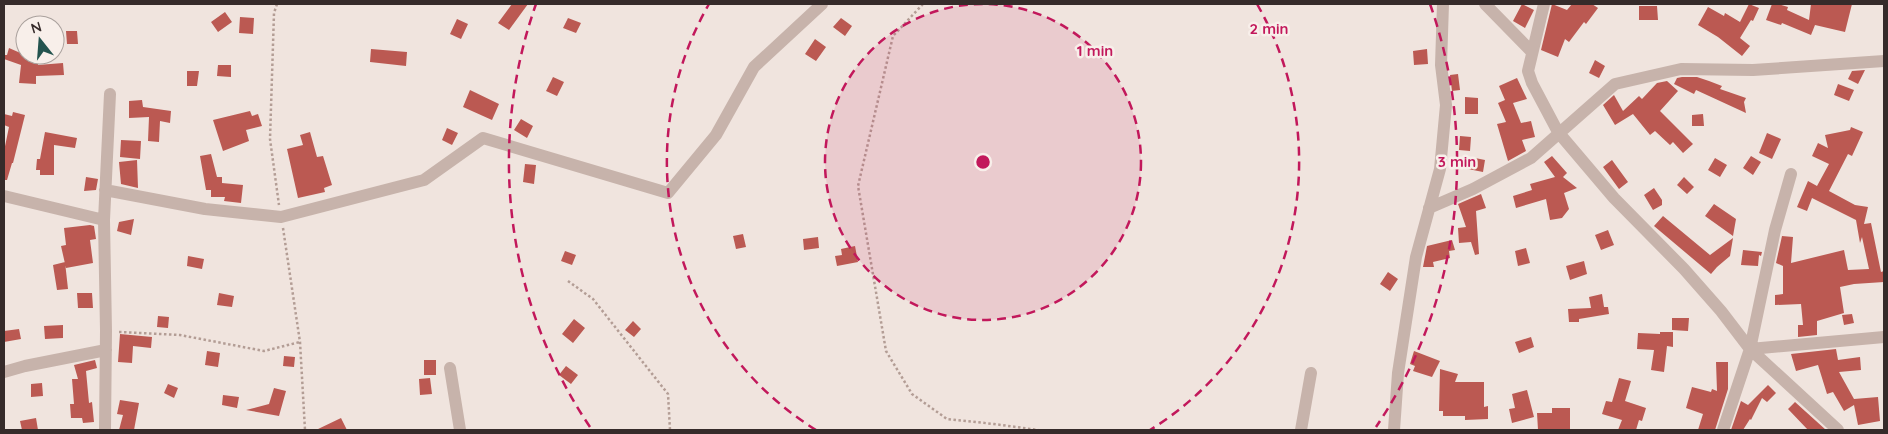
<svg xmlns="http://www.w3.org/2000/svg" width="1888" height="434" font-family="Quicksand,sans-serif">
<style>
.building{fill:#bb5952}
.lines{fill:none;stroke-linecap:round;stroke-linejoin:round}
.path{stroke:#b39d95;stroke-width:2.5;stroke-dasharray:2.5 2.5;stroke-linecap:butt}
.minor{stroke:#c7b3ab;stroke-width:12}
.ring{fill:none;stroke:#c2185b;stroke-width:2.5;stroke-dasharray:9 6}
.centre{fill:#c2185b;stroke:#f8efea;stroke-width:2.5}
.ring-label{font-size:15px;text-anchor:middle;font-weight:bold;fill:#c2185b;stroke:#f8efea;stroke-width:5;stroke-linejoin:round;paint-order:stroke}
</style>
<rect width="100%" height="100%" fill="#f0e4de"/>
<path class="building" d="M512,4H528L509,30L498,23Z
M1522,4L1534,10L1525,28L1513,21Z
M1552,4L1567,10L1572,4H1592L1598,8L1586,24L1584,22L1569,42L1565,39L1558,57L1541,50Z
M1749,4L1759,8L1753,21L1751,20L1740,38L1750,46L1742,56L1718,37L1698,25L1708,7L1724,16L1725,13L1740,22Z
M1772,4H1778L1788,7L1787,10L1809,20L1811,4H1852L1845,32L1815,25L1811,35L1782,23L1781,25L1766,20Z
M1639,6H1657L1658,20H1639Z
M225,12L232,22L218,32L211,22Z
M240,17L254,18L253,34L239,33Z
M568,18L581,23L576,33L563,28Z
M841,18L852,26L845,36L833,27Z
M457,19L468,24L461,39L450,34Z
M66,31H77L78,44H67Z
M815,39L826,47L816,61L805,54Z
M9,48L25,55H40L38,65L63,63L64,75L36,76V84L19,83L21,65L4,59V55H7Z
M371,49L407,52L406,66L370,62Z
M1427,49L1428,64L1414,65L1413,51Z
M1595,60L1605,66L1599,78L1589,73Z
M218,65H231V77L217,76Z
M1865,70L1858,84L1848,79L1852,71Z
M187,71H199L197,86H187Z
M1458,74L1460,90L1452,91L1450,75Z
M553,77L564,82L557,96L546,91Z
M1682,77H1697L1709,81L1722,86L1720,89L1746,98L1744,102L1746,113L1696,90L1694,94L1674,84L1677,78Z
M1517,78L1527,99L1513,103L1521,123L1531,121L1535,137L1522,140L1526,151L1508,161L1497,124L1506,122L1498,103L1505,100L1499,86Z
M1667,81L1678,91L1660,111L1693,144L1683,153L1673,142L1670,145L1655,131L1650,135L1633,114L1615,125L1603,105L1614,95L1623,111L1639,96L1642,99L1657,83Z
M1838,84L1854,90L1849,101L1834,95Z
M470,90L499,104L492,120L463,107Z
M1465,97L1478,98V114H1465Z
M142,100L143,107L171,111L170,123L160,121L159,142L148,141L149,117L129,118V101Z
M250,111L252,116L258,114L262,126L246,130L249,141L223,151L213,120Z
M13,112L25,115L13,163H12L7,180H4V151L9,127L4,125V114L12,116Z
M1703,114L1704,126H1692V115Z
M521,119L533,126L527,138L514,130Z
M1851,127L1863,132L1852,156L1848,154L1829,191L1855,205L1868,207L1864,224L1871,223L1881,272L1884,271V282L1854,284L1840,287L1844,313L1817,321V335L1798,337V325H1803L1801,304L1775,305V295L1783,294V266L1776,263L1782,236L1793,237L1791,263L1844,250L1848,270L1869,269L1862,237L1860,243L1856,220L1812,198L1807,211L1797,207L1808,181L1817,186L1829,164L1812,156L1818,143L1828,148L1825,135L1850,130Z
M447,128L458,133L452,145L442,140Z
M45,132L77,138L75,148L54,145V175H40V170H36L37,159H40Z
M310,132L317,157L323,156L332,185L324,188L325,192L298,198L287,149L303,145L300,135Z
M1767,133L1781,139L1772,159L1759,153Z
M1460,136L1471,137L1470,151L1459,150Z
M121,140L141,141L140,159L120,157Z
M211,154L217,177H222V183L243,185L241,203L224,201L225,197H211V190H206L200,156Z
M1552,156L1567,173L1563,177L1577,188L1564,193L1569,209L1562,218L1550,220L1546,199L1516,208L1513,196L1532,190L1530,184L1555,177L1544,162Z
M1751,156L1761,162L1753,175L1743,168Z
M1470,157L1485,160L1483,172L1468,169Z
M1715,158L1727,165L1720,177L1708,170Z
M137,160L138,188L121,184L119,162Z
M1612,160L1628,182L1619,189L1603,167Z
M525,164L536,165L534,184L523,182Z
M86,177L98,179L96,190L84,191Z
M1684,177L1694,187L1687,194L1677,185Z
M1654,188L1662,200V205L1653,210L1644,195Z
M1481,194L1486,208L1476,211L1479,254L1475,255L1471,242L1459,243L1458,228L1466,227L1458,204Z
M1714,204L1736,219L1733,236L1705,216Z
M1663,216L1710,255L1733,238L1730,256L1717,267L1711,274L1654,226Z
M134,219L131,235L117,231L119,222Z
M90,225L94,226L96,239L90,240L93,263L66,268L61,246L66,245L64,228Z
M1608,230L1614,245L1601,250L1595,235Z
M743,234L746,247L736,249L733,236Z
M818,237L819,248L804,250L803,239Z
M1452,240L1455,250L1449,251L1450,258L1433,262L1434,267H1423L1427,246Z
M855,246L858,262L837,266L835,256L842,255L841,249Z
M1526,248L1530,263L1518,266L1515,251Z
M1743,250L1762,252L1761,256L1759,255L1758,266L1741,265Z
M565,251L576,255L572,265L561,261Z
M188,256L204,259L202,269L187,266Z
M1584,261L1587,274L1570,280L1566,266Z
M65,262L68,289L57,290L53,265Z
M1388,272L1398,279L1390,291L1380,284Z
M77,293H92L93,308H78Z
M219,293L234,296L232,307L217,305Z
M1602,294L1604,307H1608L1609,314L1579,319V322H1569L1568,309L1591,308L1589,297Z
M1852,314L1854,323L1844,325L1842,315Z
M158,316L169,317L168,328L157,327Z
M1672,318H1689L1688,331L1672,330Z
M574,319L585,328L573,343L562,334Z
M633,321L641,329L634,337L625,330Z
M63,325V338L45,339L44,326Z
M19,329L21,339L4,342V331Z
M1660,332H1673V347L1667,346L1664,372L1651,370L1654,350L1637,349L1638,333L1660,334Z
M120,334L152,337L151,348L133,346L132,363L118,362Z
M1531,337L1534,347L1519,353L1515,342Z
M1836,349L1838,360L1860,357L1861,370L1839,372L1854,399L1878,397L1880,421L1858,425L1854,405L1844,411L1833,392L1827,394L1818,365L1796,371L1791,354Z
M207,351L220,353L218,367L205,365Z
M1414,351L1440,361L1432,377L1413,371L1415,366L1410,364Z
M284,356L295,357L294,367L283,366Z
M95,360L97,368L86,371L89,403L92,402L94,422L83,423L82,418H71L70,404H74L72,379H78L74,365Z
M424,360H436V375H424Z
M1716,362H1728V389L1715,430H1698L1703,414L1686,408L1692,387L1711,392L1712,389L1717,391Z
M566,366L578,375L571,384L559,375Z
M1440,369L1458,374L1455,382H1484V407L1488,406V419L1465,420V416H1443V411H1439Z
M430,378L432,394L420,395L419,379Z
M1619,378L1631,381L1625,401L1646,408L1642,421L1639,420L1636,430H1618L1622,420L1602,414L1606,401L1612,402Z
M42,383L43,396L31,397V384Z
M168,384L178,388L174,398L164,393Z
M1768,385L1776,393L1767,402L1762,398L1751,420L1750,419L1743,430H1731L1741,401L1748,405Z
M274,388L286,391L279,416L246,410L269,404Z
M1527,390L1534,417L1512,423L1509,409L1515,408L1512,394Z
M223,395L239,397L237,408L222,405Z
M120,400L139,403L134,430H119L123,415L117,414Z
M1795,402L1826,430H1808L1788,409Z
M1552,408H1570V430H1538L1537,413H1552Z
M36,418L38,430H22L20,421Z
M341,418L347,430H316Z"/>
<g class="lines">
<path class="path" d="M277,4L274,13L270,139L279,205
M923,4L893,36L858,186L886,351L912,394L947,419L994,424L1038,430
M283,228L300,342L305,430
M568,281L593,299L668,394L670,430
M119,332L180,335L264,351L300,342"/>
<path class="minor" d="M1485,4L1532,52
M1544,4L1528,71L1532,83L1558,132L1614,198L1684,269L1721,311L1750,349L1838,430
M105,190L205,209L281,217L424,180L483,138L668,193L716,135L754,67L822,4
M4,196L104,220
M1429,208L1473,189L1531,158L1615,84L1681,69L1753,70L1884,61
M1750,349L1884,337
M450,368L460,430
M4,372L25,366L106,350
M105,430L106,331L104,220L110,94
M1301,430L1311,373
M1394,430L1398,373L1416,257L1440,169L1446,105L1441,65L1443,4
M1723,430L1750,349L1775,230L1791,174"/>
</g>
<circle cx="983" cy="162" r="158" fill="#c2185b" fill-opacity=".12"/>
<g class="ring">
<circle cx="983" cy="162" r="158"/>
<path d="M816 430A316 316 0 0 1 709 4M1257 4A316 316 0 0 1 1150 430"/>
<path d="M590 427A474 474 0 0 1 536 4M1430 4A474 474 0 0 1 1376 427"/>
</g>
<circle cx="983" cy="162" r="8" class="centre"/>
<g class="ring-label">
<text x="1269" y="34">2 min</text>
<text x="1095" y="56">1 min</text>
<text x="1457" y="167">3 min</text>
</g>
<rect width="1888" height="434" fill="none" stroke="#362b2a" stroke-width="10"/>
<g transform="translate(40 40) rotate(343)"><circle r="24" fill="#f8efea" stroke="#aaa19d"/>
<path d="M0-4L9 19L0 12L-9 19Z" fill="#23534e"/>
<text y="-8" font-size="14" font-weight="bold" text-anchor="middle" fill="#362b2a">N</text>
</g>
</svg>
